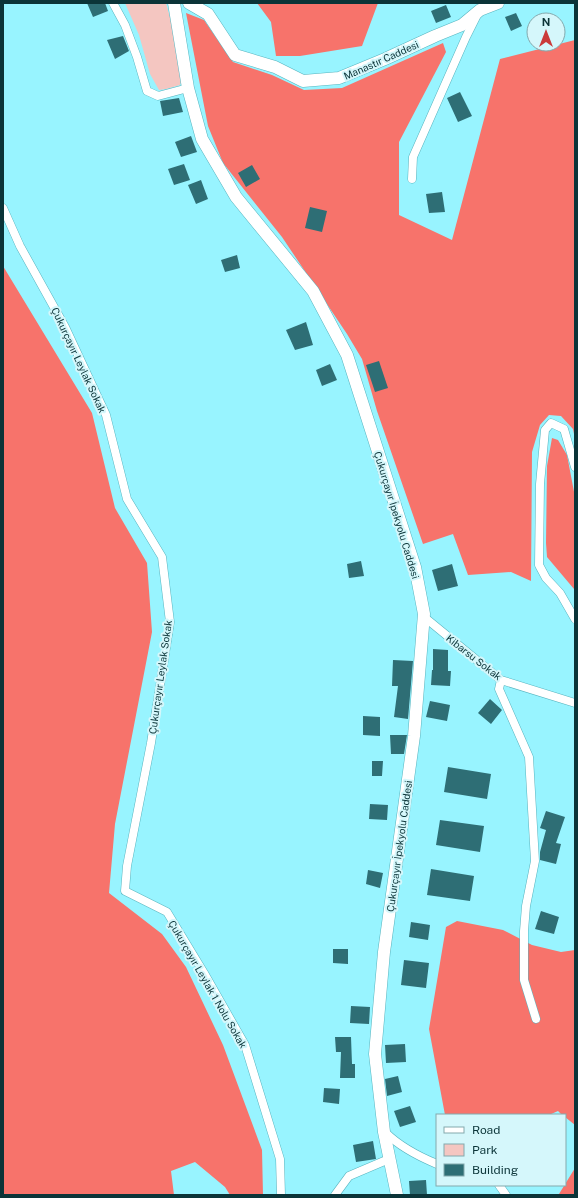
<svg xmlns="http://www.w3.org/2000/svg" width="578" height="1198" font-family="'Public Sans',sans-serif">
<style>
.green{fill:#f4c6c1}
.forest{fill:#f7736b}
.building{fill:#2e6e75}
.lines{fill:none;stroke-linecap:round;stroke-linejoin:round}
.street-casing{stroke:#57b4bf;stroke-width:9}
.secondary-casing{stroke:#57b4bf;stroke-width:13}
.street{stroke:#fff;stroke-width:8}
.secondary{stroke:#fff;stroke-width:12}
.labels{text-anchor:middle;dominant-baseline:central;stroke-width:4;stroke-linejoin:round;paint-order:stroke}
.street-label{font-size:10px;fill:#0b3438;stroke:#d5f7fb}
</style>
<rect width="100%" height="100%" fill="#98f4ff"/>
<path class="green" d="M125,3H166L176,39L183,76L180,85L166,89L159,90L150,74L139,35Z"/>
<path class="forest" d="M257,3H378L362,46L300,56H276L271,22Z
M186,13L204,20L233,62L272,75L304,90L342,88L443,43L446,52L399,142V215L452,240L500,59L575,40V439L573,429L561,416L549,415L540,425L532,452L531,581L511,572L468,575L453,534L423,544L377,411L362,359L347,334L282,237L223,163L208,126Z
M3,266L92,413L115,508L147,563L152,632L115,824L109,893L162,934L186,967L223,1045L262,1150L263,1195H230L225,1187L195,1162L171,1171L174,1195H3Z
M552,438L558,440L567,455L575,497V588L574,589L547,557L546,543L547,466Z
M457,921L503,930L532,945L561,952L575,950V1125L565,1117V1115H562L558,1111L549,1115H445L429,1029L446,927Z
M575,1168V1195H559V1194Z"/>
<path class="building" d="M87,3H105L108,11L93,17Z
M446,5L451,17L436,23L431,11Z
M516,13L522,26L511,31L505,17Z
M123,36L129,51L115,59L107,40Z
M460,92L472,116L458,122L447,98Z
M179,98L183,112L163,116L160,101Z
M191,136L197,152L181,157L175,142Z
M184,164L190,180L174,185L168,169Z
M252,165L260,179L246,187L238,173Z
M201,180L208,199L196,204L188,185Z
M442,192L445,212L429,213L426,194Z
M310,207L327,211L322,232L305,228Z
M237,255L240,268L225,272L221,260Z
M306,322L313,345L295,350L286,330Z
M379,361L388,388L375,392L366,365Z
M330,364L337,380L322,386L316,370Z
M361,561L364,576L349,578L347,564Z
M452,564L458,586L438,591L432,570Z
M433,649L448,650V671H451L450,686L431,685L432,670H433Z
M393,660L413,661L408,719L394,717L398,686H392Z
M490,699L502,710L491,724L478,713Z
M430,701L450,705L447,721L426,717Z
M363,716L380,717V736L363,735Z
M390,735H407L404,754H391Z
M372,761H383L382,776H372Z
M448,767L491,774L487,799L444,792Z
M370,804L388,805L387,820L369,819Z
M546,811L565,817L556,843L561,844L556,864L540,860V852L546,830L540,828Z
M440,820L484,826L480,852L436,845Z
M431,869L474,876L470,901L427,895Z
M368,870L383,873L380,888L366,884Z
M541,911L559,917L554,934L535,929Z
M411,922L430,925L428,940L409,937Z
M333,949H348V964L333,963Z
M404,960L429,963L426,988L401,985Z
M351,1006L370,1007L369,1024L350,1023Z
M335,1037H351L352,1064H355V1078H340L341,1052H336Z
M405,1044L406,1062L386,1063L385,1045Z
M398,1076L402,1092L387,1096L385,1079Z
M324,1088L340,1089L339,1104L323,1102Z
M410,1106L416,1122L400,1127L394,1111Z
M373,1141L376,1159L356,1162L353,1145Z
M426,1180L427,1195H410L409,1181Z"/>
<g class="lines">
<g class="street-casing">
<path id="street" d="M113,3L125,25L137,57L147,91L158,96L188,88
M412,179L413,157L466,37L477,15
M3,208L20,246L65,327L106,415L127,499L162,557L170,622L151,743L127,866L125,891L167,912L204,973L245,1045L280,1159L281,1195
M575,467L564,429L551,423L545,430L540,484L539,565L546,578L560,593L575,619
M423,616L501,680L575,703
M501,680L499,689L529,757L535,861L526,906L524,931V980L536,1019
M385,1132C398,1145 420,1157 437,1164
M499,1185L506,1195
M335,1195L349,1176L389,1159"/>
</g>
<g class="secondary-casing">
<path id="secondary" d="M174,3L188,88L202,139L236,197L313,291L347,355L415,567L424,614L414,736L384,952L375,1054L384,1132L397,1195
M189,3L208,14L235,55L275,67L303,81L339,78L385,59L435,36L462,25L480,10L498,3"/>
</g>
<use href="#street" class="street"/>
<use href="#secondary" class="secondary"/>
</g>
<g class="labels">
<g class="street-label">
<text transform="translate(381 60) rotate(-24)">Manastır Caddesi</text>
<text transform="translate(79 360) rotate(65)">Çukurçayır Leylak Sokak</text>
<text transform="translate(397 515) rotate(73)">Çukurçayır İpekyolu Caddesi</text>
<text transform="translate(474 657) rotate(38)">Kibarsu Sokak</text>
<text transform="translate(160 677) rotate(-82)">Çukurçayır Leylak Sokak</text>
<text transform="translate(399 846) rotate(-82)">Çukurçayır İpekyolu Caddesi</text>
<text transform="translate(208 984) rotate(60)">Çukurçayır Leylak 1 Nolu Sokak</text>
</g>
</g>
<rect width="578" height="1198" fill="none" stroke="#0b3438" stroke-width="8"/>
<rect x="436" y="1114" width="130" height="72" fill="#d5f7fb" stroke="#84a9ad"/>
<rect x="444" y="1127" width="20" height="6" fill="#ffffff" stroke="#84a9ad"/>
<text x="472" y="1134" font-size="12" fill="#0b3438">Road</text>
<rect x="444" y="1144" width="20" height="12" fill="#f4c6c1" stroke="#84a9ad"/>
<text x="472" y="1154" font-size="12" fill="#0b3438">Park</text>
<rect x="444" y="1164" width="20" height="12" fill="#2e6e75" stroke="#84a9ad"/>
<text x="472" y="1174" font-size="12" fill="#0b3438">Building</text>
<g transform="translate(546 32)"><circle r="19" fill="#d5f7fb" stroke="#84a9ad"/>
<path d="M0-3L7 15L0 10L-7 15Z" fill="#ca3b3a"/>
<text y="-6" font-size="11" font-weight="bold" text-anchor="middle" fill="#0b3438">N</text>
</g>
</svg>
